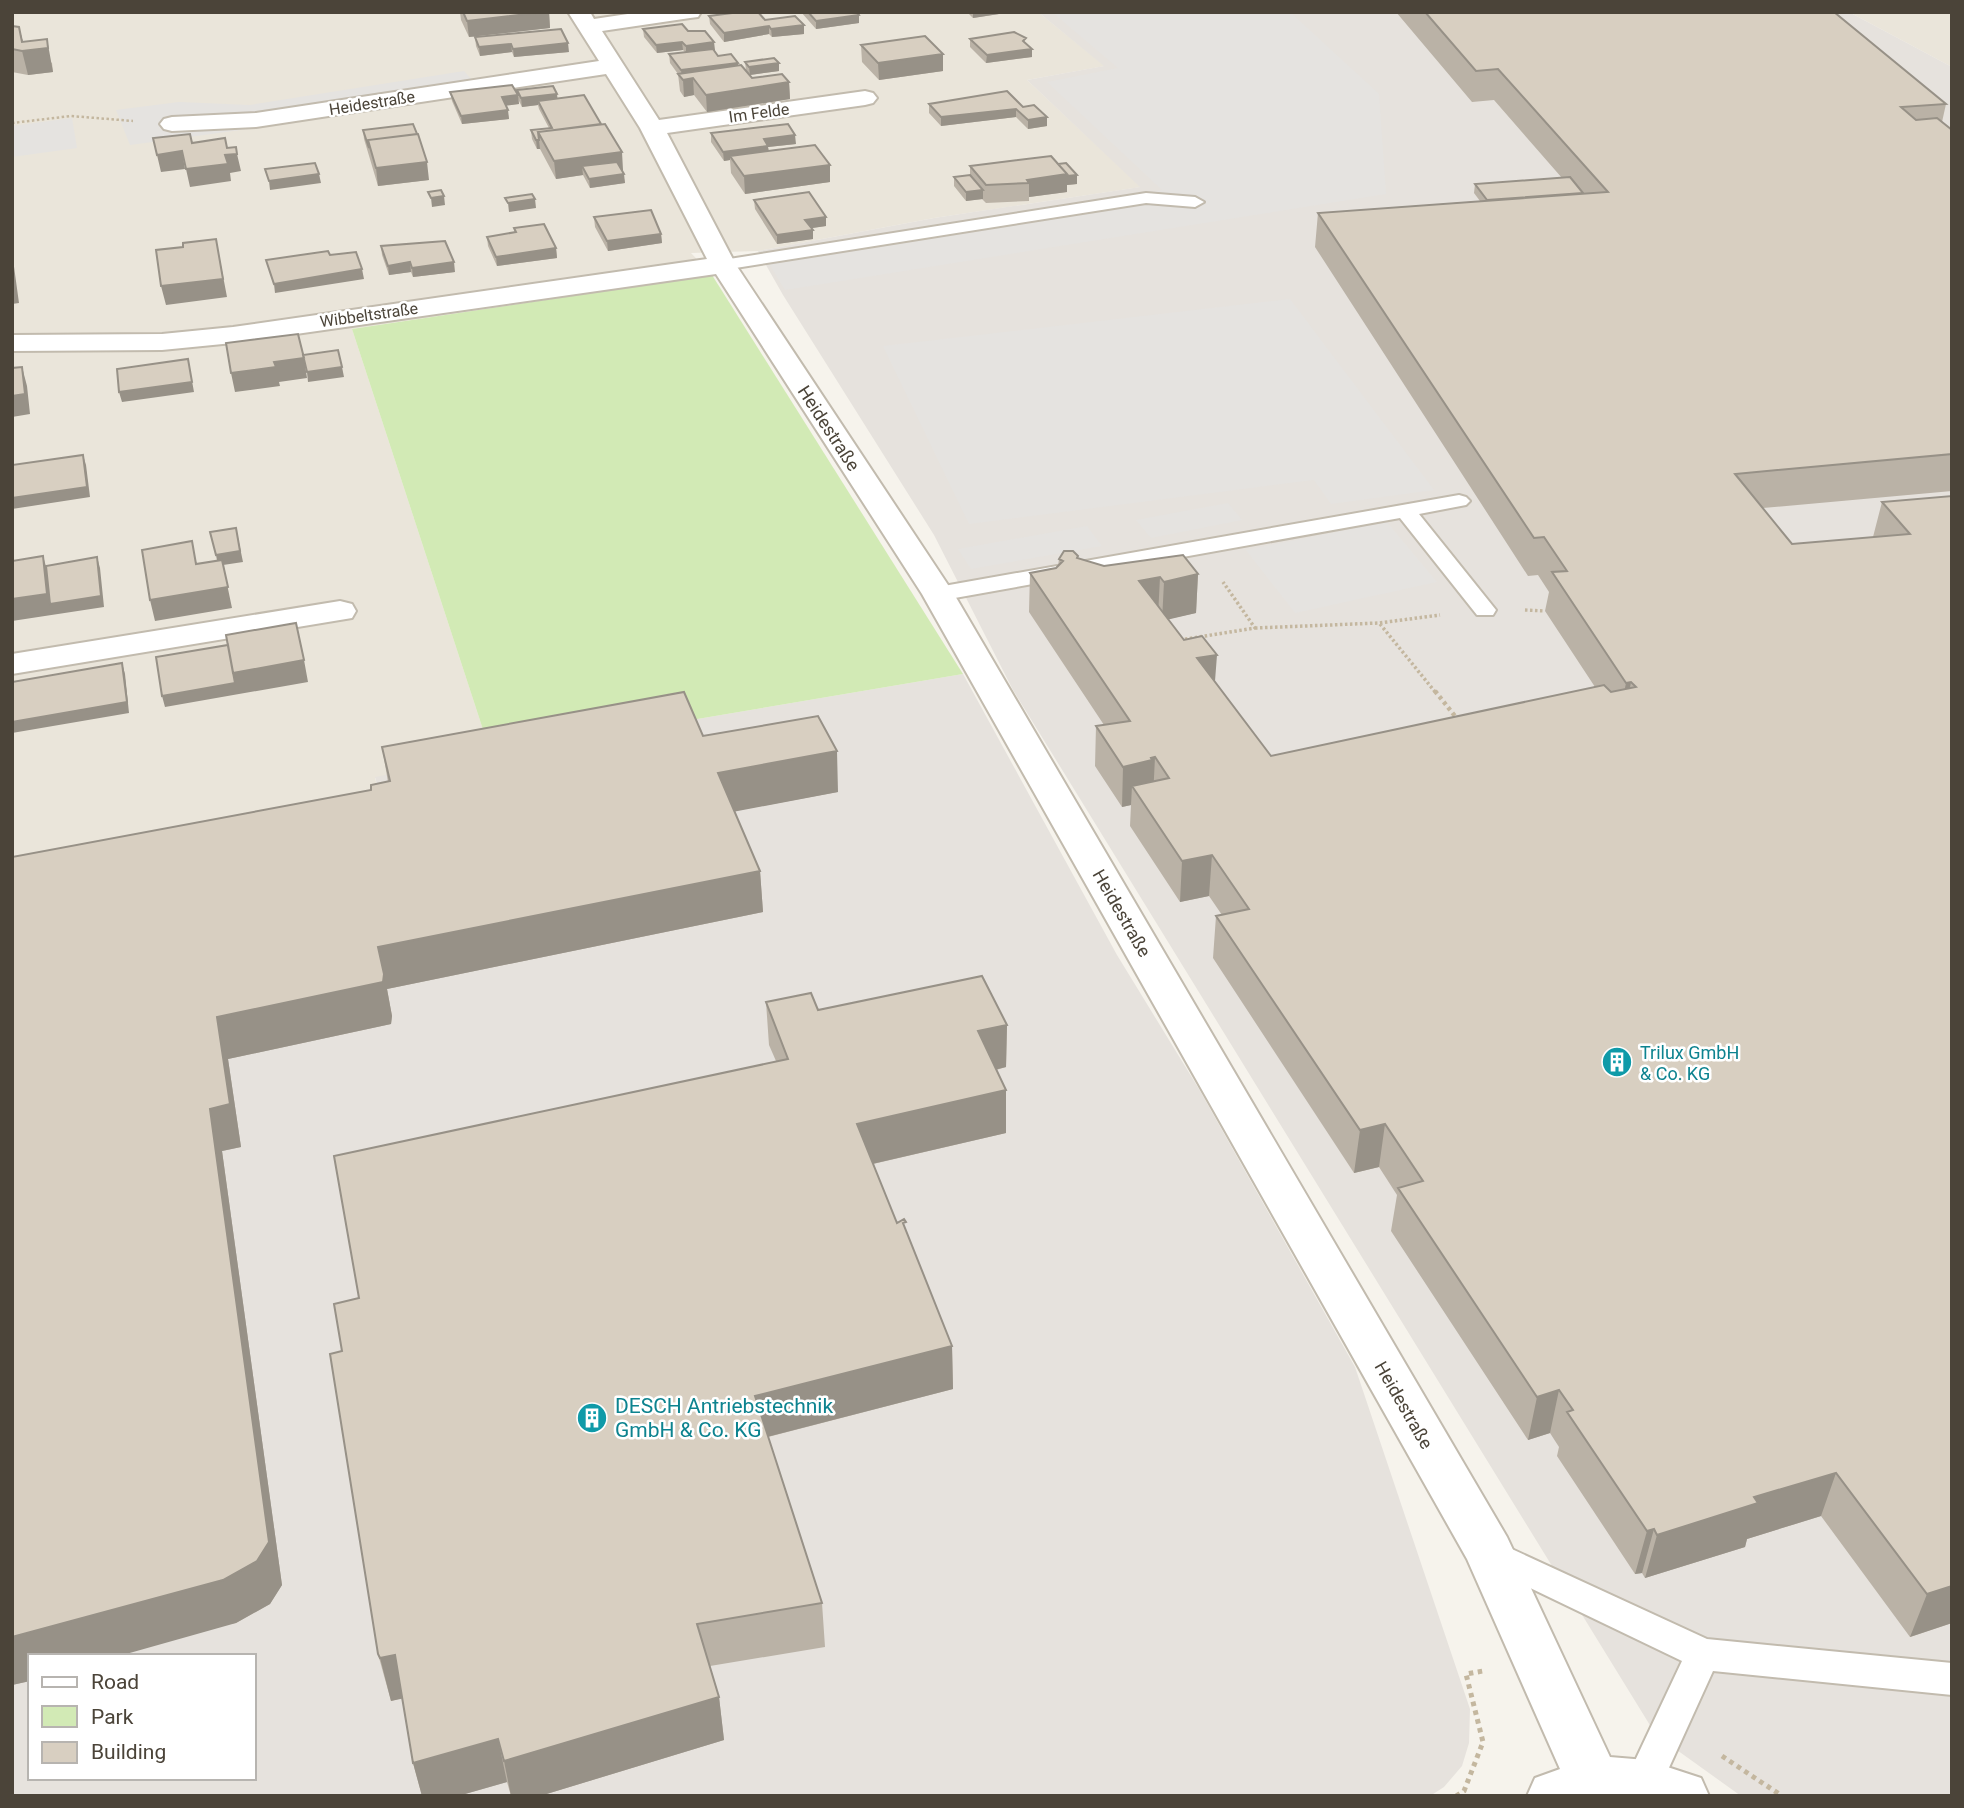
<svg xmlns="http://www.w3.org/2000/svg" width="1964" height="1808" font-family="Roboto,sans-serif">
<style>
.residential{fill:#eae5da}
.industrial{fill:#e6e2dd;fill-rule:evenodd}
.green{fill:#d2eab5}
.parking{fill:#e5e3e0}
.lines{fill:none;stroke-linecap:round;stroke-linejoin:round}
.lane-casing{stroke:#c2bbae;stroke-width:4}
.street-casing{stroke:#c2bbae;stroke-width:4}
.path-far3{stroke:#c4b79f;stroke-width:2.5;stroke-dasharray:2.5 2.5;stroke-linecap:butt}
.path-far2{stroke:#c4b79f;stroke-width:3.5;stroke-dasharray:2.5 2.5;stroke-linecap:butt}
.path-far1{stroke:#c4b79f;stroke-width:4.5;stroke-dasharray:3.5 3.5;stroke-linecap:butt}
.path{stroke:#c4b79f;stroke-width:5;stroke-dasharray:4.5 4.5;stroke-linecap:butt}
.lane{fill:#fff;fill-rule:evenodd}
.street{fill:#fff;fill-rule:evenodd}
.wall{fill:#bab2a6}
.shaded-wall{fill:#979187}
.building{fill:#d8cfc1;stroke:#979187;stroke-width:2}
.labels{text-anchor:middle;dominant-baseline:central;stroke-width:5;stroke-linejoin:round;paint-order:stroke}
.far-street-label{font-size:16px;fill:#4b4439;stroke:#fff}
.street-label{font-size:18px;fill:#4b4439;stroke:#fff}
.culture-label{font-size:18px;fill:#0d838f;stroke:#fff;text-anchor:start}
.near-culture-label{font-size:21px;fill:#0d838f;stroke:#fff;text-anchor:start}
</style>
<rect width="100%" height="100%" fill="#f6f3ec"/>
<path class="residential" d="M12,12H1038L1105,66L1027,80L1141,187L934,218L758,251L691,253L712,275L352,329L491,754L375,778L383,808L12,877Z
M1849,12H1952V67Z"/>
<path class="industrial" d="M1038,12H1849L1952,67V1796H1741L1656,1735L1013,690L934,535L783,295L758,251L934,218L1140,187L1027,80L1104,66Z
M963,674L1117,955L1199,1089L1355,1367L1470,1709L1469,1743L1462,1766L1444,1787L1430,1796H12V877L383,808L375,777L491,754ZM30,1656H254V1778H30Z"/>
<path class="green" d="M712,275L963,674L491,754L352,329Z"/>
<path class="parking" d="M1052,12H1290L1379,94L1386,194L785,290L762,252L1162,190L1047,82L1118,68Z
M464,71L473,81L252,116L248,129L130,145L116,110L179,102L250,105Z
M72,118L77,148L12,157V126Z
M1290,299L1434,490L1331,504L1314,480L969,524L883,346Z
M1228,503L1242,520L1151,538L1136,520Z
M1387,522L1437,582L1295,613L1246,550Z
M1087,526L1102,546L971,569L958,549Z"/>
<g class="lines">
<g class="lane-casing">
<path id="lane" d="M1146,193L1195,197L1204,202L1195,207L1146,203L723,270L714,265L723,260Z
M1459,495L1466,497L1470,501L1466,505L1419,514L1496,610L1493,615H1477L1400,518L938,601L930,599L927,594L930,589L938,587Z
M1490,1539L1707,1639L1952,1663V1695L1713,1671L1657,1794H1631L1625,1782L1682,1661L1478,1563L1473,1553L1478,1543Z"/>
</g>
<g class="street-casing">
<path id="street" d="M568,12H590L594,19L641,12H701L698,17L690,18L602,31L659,120L865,91L873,93L877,98L873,103L865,105L667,133L736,265L954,594L1507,1537L1610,1757L1646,1760L1701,1778L1709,1796H1527L1535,1778L1560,1769L1467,1559L922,594L716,274L233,343L162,350L12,351V335L162,334L233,327L707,259L640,128L606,74L256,127L172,131L164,129L160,124L164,119L172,117L256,113L599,61Z
M340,601L352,604L356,611L352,618L12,674V654Z"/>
</g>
<path class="path-far3" d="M12,123L71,116L133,121"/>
<path class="path-far2" d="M1525,610L1545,611
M1380,624L1436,693
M1255,628L1379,623L1440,615
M1180,640L1255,628L1223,582"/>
<path class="path-far1" d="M1435,691L1458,720"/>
<path class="path" d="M1722,1756L1782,1796
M1456,1796L1464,1791L1483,1742L1466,1674L1483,1671"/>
<use href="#lane" class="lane"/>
<use href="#street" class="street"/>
</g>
<path class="wall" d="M460,12H549L550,28L469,37L461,20Z
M801,12H857L859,15V23L816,29Z
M967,12H999V14L973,18Z
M1396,12H1834L1946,104L1942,122L1952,130V491L1763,508L1792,544L1873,537L1882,502L1952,496V1623L1910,1637L1821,1516L1747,1539L1745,1547L1645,1578L1642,1573L1635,1574L1557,1456L1559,1447L1550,1433L1528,1440L1391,1231L1397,1195L1379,1167L1354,1173L1213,958L1216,916L1222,915L1209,896L1180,902L1130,826L1131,805L1122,807L1095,766L1096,726L1104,725L1029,612L1030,573L1056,568L1058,566L1059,559H1078L1104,566L1198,574L1196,613L1168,619L1271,756L1595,687L1545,611L1549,592L1538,575L1528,576L1315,247L1318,213L1480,201L1474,193L1475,184L1562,178L1494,100L1472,102Z
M709,16L765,20L804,34L772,37L769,34L724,42L710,24Z
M12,26L19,27L23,42L52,63L53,72L28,75L12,72Z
M643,29L688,31L714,42V51L718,56L746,70L745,62L779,63V71L750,75L752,78L789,82L790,99L707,112L694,95L684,97L680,91L678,74L670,63L669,54L685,52L683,50L657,53L644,37Z
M475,37L569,52L514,57L512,52L480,56L476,46Z
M970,39L1026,43L1032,57L986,63L970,47Z
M861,45L943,54V71L879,80L862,62Z
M517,90L557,94V98L623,170H622L625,183L590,188L583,175L556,179L540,149H537L532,139L531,130L549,128L539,109L538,105L522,107L518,99L519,104L506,105L509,119L462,124L452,101L450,92L517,95Z
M929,104L1023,107L1047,117V126L1028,129L1016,117L941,126L929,113Z
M363,130L429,180L378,186L364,139Z
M711,133L796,144L768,147L769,151L830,182L745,194L731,173L730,160L724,161L711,142Z
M970,166L1077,184L1067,185V192L1029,197V201L986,203L982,199L966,201L954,186V177L970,175Z
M754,200L826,226L811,228L813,239L777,244L755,209Z
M594,217L661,234L662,243L608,251L595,227Z
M514,228L556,248L557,258L497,266L488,246L487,237L515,233Z
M381,246L455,272L413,277L411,272L389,275L382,255Z
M703,736L838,792L734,811L760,871L763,912L387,989L392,1016L391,1024L228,1059L241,1147L222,1151L282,1585L270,1604L236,1623L30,1656V1681L12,1685V857L371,790L388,782L382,747Z
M766,1002L818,1010L1007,1025L1006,1067L996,1070L1006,1090V1133L873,1164L897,1223L907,1233L952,1346L953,1389L768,1437L822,1603L825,1647L710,1666L719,1697L724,1740L540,1796H511L507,1782L458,1796H422L413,1763L402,1698L391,1701L378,1654L342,1351L359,1298L776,1061L769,1045Z"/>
<path class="shaded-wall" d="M544,12H549L550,28L469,37L467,21Z
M973,12H999V14L973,18Z
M859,15V23L816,29V21Z
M804,25V34L772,37L771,29Z
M769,26V34L724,42V33Z
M19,27L25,50L47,39L53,72L28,75L22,51Z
M682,42L683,50L657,53L656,45Z
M714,42L715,50L686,54V46Z
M568,43L569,52L514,57L513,49Z
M511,44L512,52L480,56L479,47Z
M1032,49V57L986,63L987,55Z
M943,54V71L879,80L878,63Z
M738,63V71L682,79L681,70Z
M779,63V71L750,75L749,67Z
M693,78L694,95L684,97L683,80Z
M789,82L790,99L707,112L706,95Z
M557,94L558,103L538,101V105L522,107L521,98Z
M518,95L519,104L503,106L502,97Z
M1016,109V117L941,126V117Z
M508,110L509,119L462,124L461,116Z
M1047,117V126L1028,129V120Z
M795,135L796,144L768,147L769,155L730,156V160L724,161L723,152L764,139Z
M536,140H539L540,149H537Z
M182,151L185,169L161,172L157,155Z
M622,152L623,170L587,175L582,166L583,175L556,179L554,161Z
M237,154L241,171L230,173L231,181L190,187L186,169L225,155Z
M427,162L429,180L378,186L376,168Z
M830,165V182L745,194L744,176Z
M319,174L321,183L270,190L269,181Z
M624,174L625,183L590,188L589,179Z
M1067,174L1077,175V184L1067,185V192L1029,197V183L1027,180Z
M983,190V199L966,201V192Z
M444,196L445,205L432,207L431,198Z
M535,199L536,208L509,212L508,203Z
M826,217V226L806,229L805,220Z
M813,230V239L777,244V235Z
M661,234L662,243L608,251L607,241Z
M216,239L227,297L166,305L161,286Z
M556,248L557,258L497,266L496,257Z
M12,252L19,303L12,304Z
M410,262L411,272L389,275L388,266Z
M454,262L455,272L413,277L412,268Z
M362,269L364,279L275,293L274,284Z
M304,358L307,378L279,382L280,386L235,392L231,373L274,362Z
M188,359L194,392L122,402L119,392Z
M22,367L27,386L30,414L12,417V396Z
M342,367L344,377L308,382L307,372Z
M83,455L86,465L90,497L12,509V498Z
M236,528L243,562L223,565L232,608L155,621L150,600L218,566L216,555Z
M43,556L49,577L97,557L100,568L104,607L12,621V599Z
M1198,574L1196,613L1162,621L1164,582Z
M1160,577L1158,616L1139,581Z
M1217,655L1214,694L1197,658Z
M304,660L308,682L165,707L162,696L233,673Z
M122,663L125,674L129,713L12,733V722Z
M1631,682L1624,722L1618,723L1626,683Z
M837,751L838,792L722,814L718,773Z
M1155,757L1153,798L1132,786L1131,805L1122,807L1123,767Z
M1212,855L1209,896L1180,902L1182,861Z
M760,871L763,912L387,989L392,1016L391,1024L228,1059L241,1147L222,1151L282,1585L270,1604L236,1623L119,1656H30V1681L12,1685V1637L210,1109L217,1017L378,947Z
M1007,1025L1006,1067L978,1074V1031Z
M1006,1090V1133L859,1167L857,1124Z
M1385,1124L1379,1167L1354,1173L1360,1130Z
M952,1346L953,1389L759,1439L755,1396Z
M1559,1390L1550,1433L1528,1440L1537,1397Z
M1836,1473L1821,1516L1747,1539L1745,1547L1645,1578L1657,1535L1754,1497Z
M1654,1529L1642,1573L1635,1574L1647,1531Z
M1952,1586V1623L1910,1637L1927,1594Z
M395,1655L405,1698L391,1701L380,1658Z
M719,1697L724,1740L540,1796H511L504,1761Z
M498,1739L507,1782L458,1796H422L413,1763Z"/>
<path class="building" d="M463,12H544L467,21Z
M740,12H758L765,20L795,16L804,25L771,29L769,26L724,33L709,16Z
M808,12H857L859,15L816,21Z
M1425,12H1834L1946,104L1901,107L1916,120L1937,118L1952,130V454L1735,474L1792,544L1910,534L1882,502L1952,496V1586L1927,1594L1836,1473L1754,1497L1758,1503L1657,1535L1654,1529L1647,1531L1567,1412L1573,1410L1559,1390L1537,1397L1398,1188L1423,1181L1385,1124L1360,1130L1216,916L1249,909L1212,855L1182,861L1132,786L1169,778L1155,757L1151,758L1152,760L1123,767L1096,726L1130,721L1030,573L1056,568L1063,561L1059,559L1064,551H1073L1078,556L1077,558L1104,566L1183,555L1198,574L1164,582L1160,577L1139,581L1184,640L1202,636L1217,655L1197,658L1271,756L1604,685L1611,692L1636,687L1631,682L1626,683L1552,572L1567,571L1544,537L1534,538L1318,213L1608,192L1498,69L1476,71Z
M682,24L688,31H705L714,42L686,46L682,42L656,45L643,29Z
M12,26L19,27L22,42L47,39L48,48L22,51L12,49Z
M561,29L568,43L513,49L511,44L479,47L475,37Z
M1014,32L1026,38L1023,41L1032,49L987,55L970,39Z
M925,36L943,54L878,63L861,45Z
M713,49L718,56L731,54L738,63L681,70L669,54Z
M774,58L779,63L749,67L745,62Z
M741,65L752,78L782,74L789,82L706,95L693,78L683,80L678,74Z
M512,85L518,95L502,97L508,110L461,116L450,92Z
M553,86L557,94L521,98L517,90Z
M1007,91L1023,107L1034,105L1047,117L1028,120L1016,109L941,117L929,104Z
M584,95L601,124L538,132L539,140H536L531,130L552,128L538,101Z
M413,124L417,134L368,140L369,148L363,130Z
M605,124L622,152L554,161L538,132Z
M788,124L795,135L764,139L768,146L723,152L711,133Z
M190,134L192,143L225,138L227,148L236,147L237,154L225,155L228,164L186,169L182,151L157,155L153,138Z
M418,134L427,162L376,168L368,140Z
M815,145L830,165L744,176L730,156Z
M1051,156L1067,174L1027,180L1029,183L986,185L970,166Z
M617,162L624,174L589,179L582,166Z
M315,163L319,174L269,181L265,169Z
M1066,163L1077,175L1067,176V174L1058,164Z
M970,175L983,190L966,192L954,177Z
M1570,177L1583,193L1487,200L1475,184Z
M441,190L444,196L431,198L428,192Z
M809,192L826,217L805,220L813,230L777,235L754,200Z
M532,194L535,199L508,203L505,198Z
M651,210L661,234L607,241L594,217Z
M544,224L556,248L496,257L487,237L516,232L514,228Z
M216,239L223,279L161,286L156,250L183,247V243Z
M445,241L454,262L412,268L410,262L388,266L381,246Z
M328,251L330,255L356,252L362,269L274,284L266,260Z
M298,334L304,358L274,362L276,367L231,373L226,343Z
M338,350L342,367L307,372L303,355Z
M188,359L192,382L119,392L117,369Z
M22,367L25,394L12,396V368Z
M83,455L87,487L12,498V465Z
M236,528L240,551L216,555L210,532Z
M192,541L196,564L222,560L228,587L150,600L142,550Z
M43,556L47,594L12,599V561Z
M97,557L101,596L50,604L46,566Z
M296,623L304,660L233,673L226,635Z
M228,645L235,683L162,696L156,657Z
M122,663L127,702L12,722V682Z
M684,692L703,736L818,716L837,751L718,773L760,871L378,947L384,974L383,982L217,1017L230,1104L210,1109L269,1542L257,1561L223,1580L12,1637V857L371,790V785L390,781L382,747Z
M982,976L1007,1025L978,1031L1006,1090L857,1124L897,1223L904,1219L906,1222L903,1223L952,1346L755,1396L822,1603L697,1624L719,1697L504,1761L498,1739L413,1763L395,1655L380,1658L378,1654L330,1354L342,1351L334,1304L359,1298L334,1156L788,1059L766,1002L811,993L818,1010Z"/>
<defs>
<g id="building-disc" transform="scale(1.575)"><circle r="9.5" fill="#0f9aa8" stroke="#fff"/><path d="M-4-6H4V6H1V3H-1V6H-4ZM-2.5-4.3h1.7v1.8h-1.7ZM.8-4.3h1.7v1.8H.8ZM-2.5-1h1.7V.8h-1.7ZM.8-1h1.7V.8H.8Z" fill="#fff"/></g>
</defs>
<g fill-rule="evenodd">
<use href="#building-disc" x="1617" y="1062"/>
<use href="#building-disc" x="592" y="1418"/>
</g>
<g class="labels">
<g class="far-street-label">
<text transform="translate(372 103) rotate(-9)">Heidestraße</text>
<text transform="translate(759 113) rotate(-8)">Im Felde</text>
<text transform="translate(369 315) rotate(-8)">Wibbeltstraße</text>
</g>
<g class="street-label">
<text transform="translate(829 428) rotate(57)">Heidestraße</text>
<text transform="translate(1122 913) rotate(60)">Heidestraße</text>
<text transform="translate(1404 1405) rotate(60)">Heidestraße</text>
</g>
<g class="culture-label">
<text x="1640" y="1052">Trilux GmbH<tspan x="1640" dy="21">&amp; Co. KG</tspan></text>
</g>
<g class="near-culture-label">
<text x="615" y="1406">DESCH Antriebstechnik<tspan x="615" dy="24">GmbH &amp; Co. KG</tspan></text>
</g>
</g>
<rect width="1964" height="1808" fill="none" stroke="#4b4439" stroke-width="28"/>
<rect x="28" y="1654" width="228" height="126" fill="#ffffff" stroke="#b7b4b0" stroke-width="2"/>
<rect x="42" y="1677" width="35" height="10" fill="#ffffff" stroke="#b7b4b0" stroke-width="2"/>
<text x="91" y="1689" font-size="21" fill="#4b4439">Road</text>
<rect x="42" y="1706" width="35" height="21" fill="#d2eab5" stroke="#b7b4b0" stroke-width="2"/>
<text x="91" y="1724" font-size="21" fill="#4b4439">Park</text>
<rect x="42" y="1742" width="35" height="21" fill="#d8cfc1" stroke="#b7b4b0" stroke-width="2"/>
<text x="91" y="1759" font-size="21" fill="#4b4439">Building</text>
</svg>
